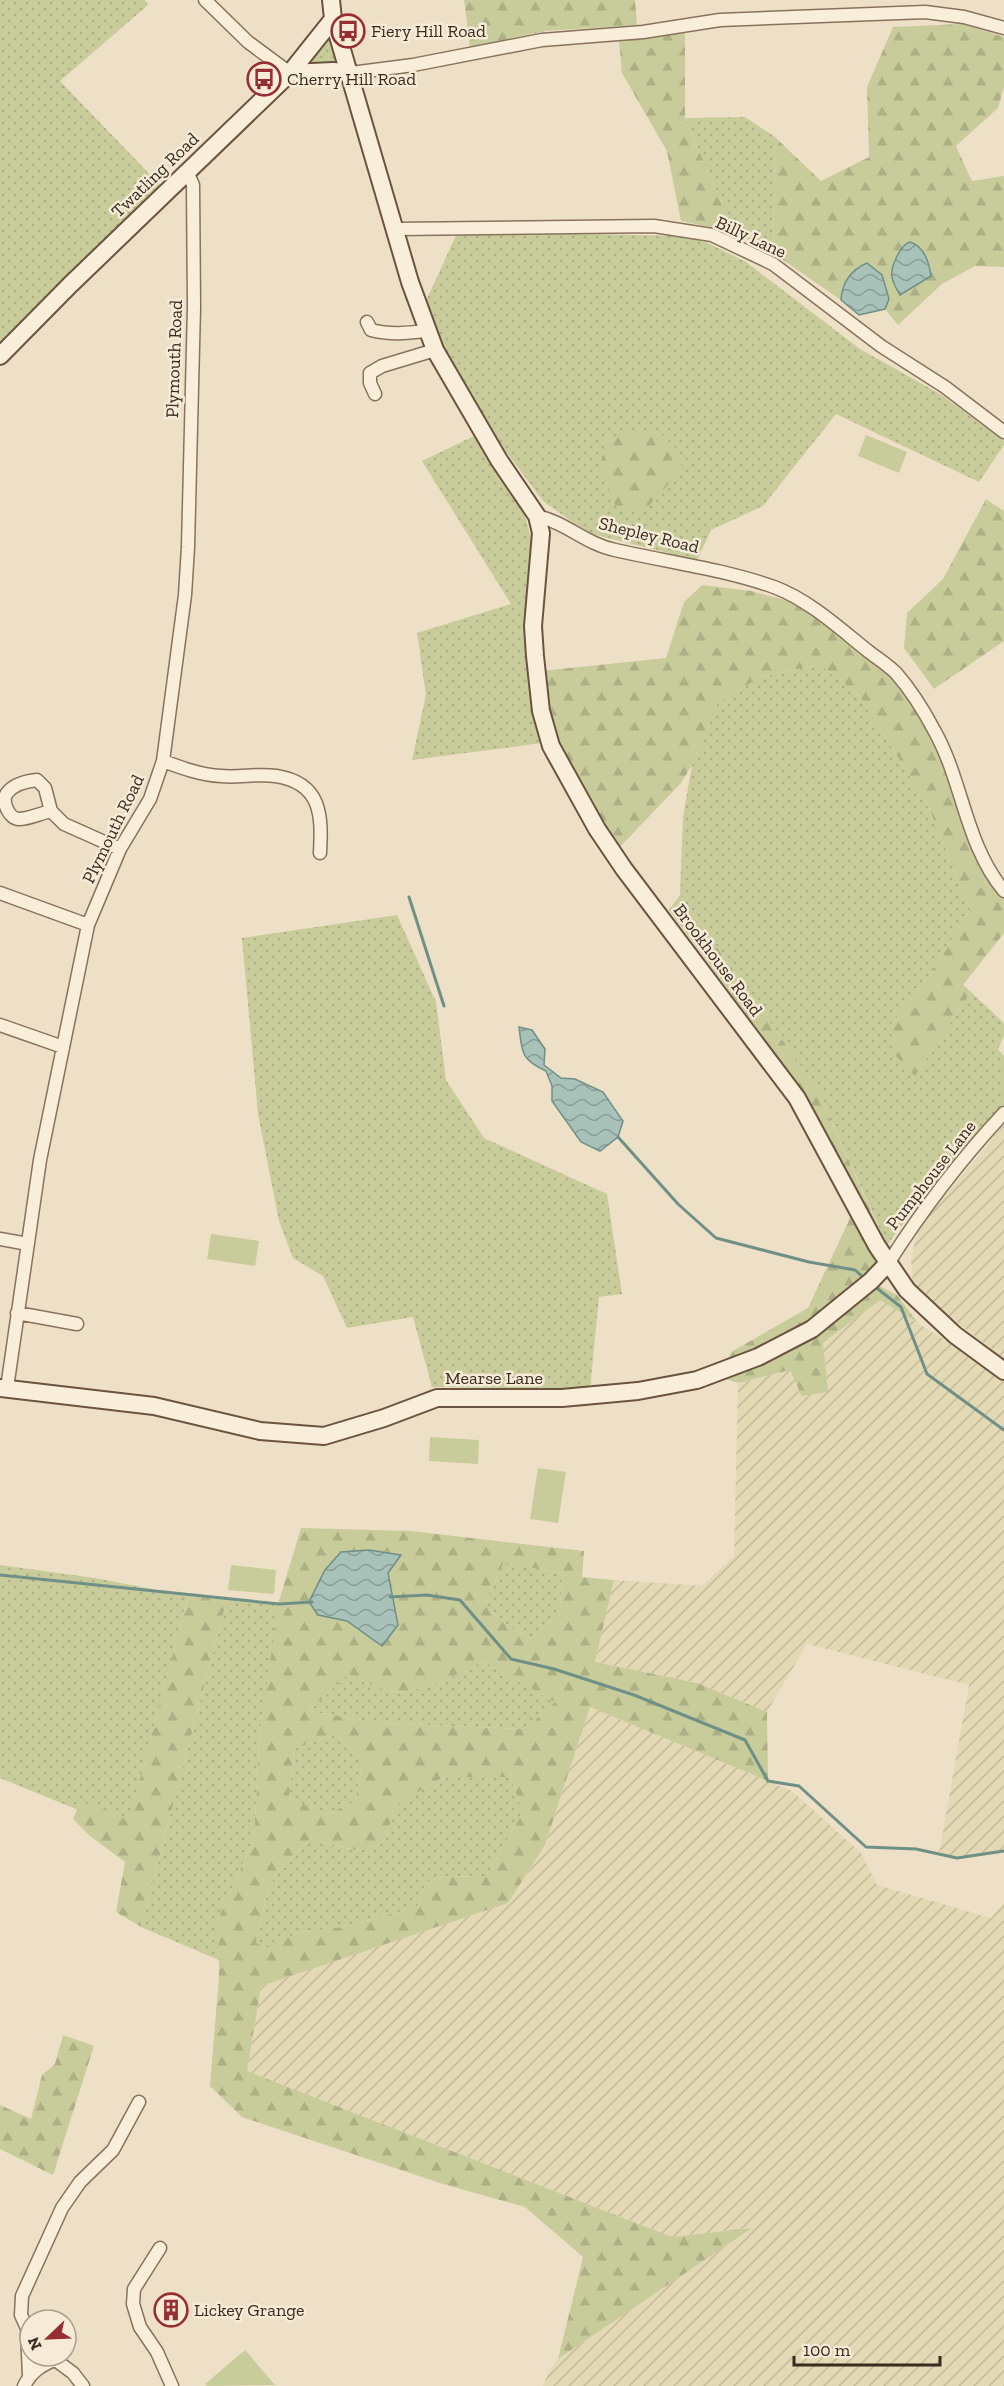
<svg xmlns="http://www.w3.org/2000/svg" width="1004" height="2386" font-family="'Zilla Slab',serif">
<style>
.farmland{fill:url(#farmland-furrows)}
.grass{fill:url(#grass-dots)}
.forest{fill:url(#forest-firs);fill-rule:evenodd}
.pitch{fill:#c8cc9a}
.water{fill:url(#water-waves);stroke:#6e9086;stroke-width:1.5}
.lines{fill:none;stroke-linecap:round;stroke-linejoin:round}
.stream{stroke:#6e9086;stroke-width:3}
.street-casing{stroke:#89725c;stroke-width:15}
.secondary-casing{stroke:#6b533f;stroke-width:20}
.street{stroke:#f8eeda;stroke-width:12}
.secondary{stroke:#f8eeda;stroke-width:16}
.labels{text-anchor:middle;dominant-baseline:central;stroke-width:5;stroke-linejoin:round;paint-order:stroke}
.poi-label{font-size:18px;fill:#392b20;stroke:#f5ebd6;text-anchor:start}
.street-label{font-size:18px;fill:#392b20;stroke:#f5ebd6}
</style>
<defs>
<pattern id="farmland-furrows" width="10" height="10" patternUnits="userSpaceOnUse" patternTransform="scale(1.5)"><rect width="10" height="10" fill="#e3d9b4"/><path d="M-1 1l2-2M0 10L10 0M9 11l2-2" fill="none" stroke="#c4ba9a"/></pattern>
<pattern id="grass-dots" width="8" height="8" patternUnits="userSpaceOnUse" patternTransform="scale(1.5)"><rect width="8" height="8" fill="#c8cc9a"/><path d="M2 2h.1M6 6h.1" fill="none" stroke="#adaf84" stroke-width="1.8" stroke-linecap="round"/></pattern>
<pattern id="forest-firs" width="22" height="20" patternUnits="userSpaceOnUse" patternTransform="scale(1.5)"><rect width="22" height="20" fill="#c8cc9a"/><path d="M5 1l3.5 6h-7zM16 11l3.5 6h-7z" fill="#adaf84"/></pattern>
<pattern id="water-waves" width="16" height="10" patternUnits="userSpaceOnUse" patternTransform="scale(1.5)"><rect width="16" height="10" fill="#a8c1b9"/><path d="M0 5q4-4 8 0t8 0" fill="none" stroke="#8a9d96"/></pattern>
</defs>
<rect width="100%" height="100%" fill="#eee0c7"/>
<path class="farmland" d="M1004,1125V1358L913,1289L911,1258L919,1227Z
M880,1299L957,1348L1004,1382V1851L957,1858L939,1854L969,1685L807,1644L767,1712L697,1683L595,1662L614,1580L702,1586L734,1556L738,1383L790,1370Z
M590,1707L792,1791L861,1853L877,1885L991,1918L1004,1903V2386H543L549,2371L558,2359L751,2228L672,2237L247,2071L261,1985L508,1903L545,1845Z"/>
<path class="grass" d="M0,0H145L148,5L60,81L160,185L0,347Z
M329,34L342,64L308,68L306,64Z
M745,117L775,137L773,253L734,232L685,118Z
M458,231L680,236L708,243L746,262L860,349L940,394L1004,441V445L979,482L836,414L763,506L711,530L697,560L588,533L543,501L505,450L443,348L425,303Z
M478,434L524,512L532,542L542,743L412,760L426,695L417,633L511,604L422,461Z
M819,664L858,694L927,803L970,909L933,971L891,1025L915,1075L971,992L1004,1023V1036L998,1049L1004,1056V1105L917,1205L887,1245L817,1089L680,895L683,817L692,765L718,702L761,677Z
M397,915L436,1002L446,1080L484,1138L607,1194L622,1294L599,1297L590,1389L432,1387L413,1317L347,1328L323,1276L293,1258L279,1221L258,1114L242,938Z
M504,1562L562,1574L560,1614L531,1639L508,1626L484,1604Z
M0,1565L95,1578L188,1596L127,1830L0,1778Z
M227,1599L279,1604L259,1742L254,1839L218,1919L219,1960L141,1927Z
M483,1661L555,1702L525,1729L380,1723L309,1711L348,1674C362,1679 377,1689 392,1691C416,1695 463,1674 483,1661Z
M335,1734L363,1761L355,1802L327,1814L289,1798L294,1749Z
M444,1777H510L523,1812L486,1877L446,1876L426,1882L417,1907L343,1927L297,1933L270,1949L256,1943L267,1894L277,1871L310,1839L358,1851L385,1843L395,1805Z"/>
<path class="forest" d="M464,0H635L637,25L546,31L470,47Z
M962,24L1004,37V87L998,108L956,146L972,181L1004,176V267L975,266L942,284L898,325L885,309L889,299L859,266L842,287L841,300L773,253L775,137L821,181L869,157L867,87L893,27Z
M685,33V118L734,232L681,221L667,151L622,73L619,41Z
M632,431L660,432L680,453L682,469L643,512L618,511L600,468L606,441Z
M986,499L1004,511V641L934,689L904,648L907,613L943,579Z
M702,585L751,591L793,602L865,654L897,682L931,732L978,866L1004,900V933L963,985L971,992L915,1076L893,1053L891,1025L933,971L970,909L927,803L858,694L819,664L761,677L718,702L692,765L681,783L618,849L552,735L541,671L666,658L684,602Z
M680,895L817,1089L879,1229L813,1110L765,1039L669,910Z
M852,1214L876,1260L868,1276L873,1283L897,1295L918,1323L880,1300L823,1343L828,1392L802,1396L790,1370L738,1383L720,1377L731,1352L808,1308Z
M301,1528L411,1531L584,1551L582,1577L614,1580L595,1662L697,1683L767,1712L768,1781L590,1707L545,1845L508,1903L261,1986L247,2071L672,2237L752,2228L558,2359L583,2257L525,2207L443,2184L242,2117L210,2086L219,1976L218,1919L254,1839L259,1742L278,1604ZM504,1562L562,1574L560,1614L531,1639L508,1626L484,1604ZM388,1573L392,1597L383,1646L347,1621L318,1615ZM483,1661L555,1702L525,1729L380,1723L309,1711L348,1674C362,1679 377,1689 392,1691C416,1695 463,1674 483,1661ZM335,1734L363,1761L355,1802L327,1814L289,1798L294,1749ZM444,1777H510L523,1812L486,1877L446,1876L426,1882L417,1907L343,1927L297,1933L270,1949L256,1943L267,1894L277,1871L310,1839L359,1851L385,1843L395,1805Z
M188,1596L227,1599L141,1927L116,1912L125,1862L90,1836L73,1819L79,1806L96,1807L129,1821Z
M63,2035L94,2046L53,2175L0,2149V2105L31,2119L42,2075L55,2064Z"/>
<path class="pitch" d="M866,435L907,452L899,473L858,456Z
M211,1234L259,1241L255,1266L207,1259Z
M430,1437L479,1440L478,1464L429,1461Z
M538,1468L566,1472L558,1523L530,1519Z
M231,1565L276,1570L274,1594L228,1590Z
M245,2350L275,2385L207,2386L205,2384Z"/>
<path class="water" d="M910,242C924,246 929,262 931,276L900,295C897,290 893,283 892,277C890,268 900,245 910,242Z
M867,263L882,275L889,299L885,309L859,315L841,300C842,283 851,270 867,263Z
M519,1027L532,1030L545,1049L544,1065L561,1078L575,1079L603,1092L623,1121L618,1137L600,1151L581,1142L552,1101V1086L546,1071C521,1060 522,1052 519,1027Z
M369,1550L401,1555L388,1573L398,1625L382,1646L347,1621L318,1615L309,1602L325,1570L341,1552Z"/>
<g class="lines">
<path class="stream" d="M409,897L444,1006
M618,1137L678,1204L716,1238L809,1262L855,1270L864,1278
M874,1286L901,1307L927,1374L1004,1430
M0,1575L279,1604L312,1602
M390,1597L427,1595L460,1600L511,1659L554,1669L634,1695L745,1740L768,1781L799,1786L866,1847L916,1849L957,1858L1004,1851"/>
<g class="street-casing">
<path id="street" d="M205,0L248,42L290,73
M351,73L413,65L542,40L643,32L720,20L925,12L964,17L1004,28
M395,229L654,226L712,235L773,264L881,346L945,387L1004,432
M367,322L371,330C390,335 408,333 427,331
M375,394L370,383V373L382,366L435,350
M537,516C565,522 586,544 615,550C668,562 723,569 774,587C809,600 839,628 868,651C877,658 888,665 896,673C910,689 924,711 934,730C963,781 965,844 1004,891
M163,761C182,768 201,775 221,776C239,778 258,773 276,776C322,783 322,816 320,853
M51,811L45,788L37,780C27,781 14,784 7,793C1,801 9,819 19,819C29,819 41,813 51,811L64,824L120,849
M0,893L88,925
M0,1025L63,1047
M0,1239L28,1244
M889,1262C923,1209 961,1159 1004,1113
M17,1313L77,1324
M7,1388L40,1160L88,925L120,849L150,799L163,761L185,595L188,547L194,307L193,185L187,171
M160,2248L134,2289L133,2304L140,2327L157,2352L172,2386
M27,2332L29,2376
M30,2335L21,2315L22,2296L62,2208L80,2182L113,2150L139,2102
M50,2356L73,2373L83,2386
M24,2386C31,2372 40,2366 54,2360"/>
</g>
<g class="secondary-casing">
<path id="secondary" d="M331,0L333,19L410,282L435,350L499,460L537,516L541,533L533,626L535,656L541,711L551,746L597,829L624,869L797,1098L877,1246L907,1290L955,1335L1004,1371
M290,73L333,71L351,73
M0,356L70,285L290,73L333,19
M0,1388L154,1406L260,1431L324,1436L384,1418L437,1398H562L638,1391L697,1380L758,1357L812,1329L871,1281L889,1262"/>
</g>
<use href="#street" class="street"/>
<use href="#secondary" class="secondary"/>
</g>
<defs>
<g id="bus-ring" transform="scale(1.725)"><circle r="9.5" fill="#f5ebd6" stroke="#972e33" stroke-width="1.5"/><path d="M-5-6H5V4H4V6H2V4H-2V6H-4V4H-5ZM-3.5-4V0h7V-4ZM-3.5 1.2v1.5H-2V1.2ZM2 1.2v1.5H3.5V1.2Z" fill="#972e33"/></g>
<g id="building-ring" transform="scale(1.725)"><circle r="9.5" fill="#f5ebd6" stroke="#972e33" stroke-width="1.5"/><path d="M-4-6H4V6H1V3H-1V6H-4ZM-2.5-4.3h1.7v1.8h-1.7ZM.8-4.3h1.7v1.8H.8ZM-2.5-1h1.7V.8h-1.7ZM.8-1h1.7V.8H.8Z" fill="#972e33"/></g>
</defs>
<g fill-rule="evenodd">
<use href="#bus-ring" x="348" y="31"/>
<use href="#bus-ring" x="264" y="79"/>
<use href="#building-ring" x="171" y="2310"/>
</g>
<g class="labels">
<g class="poi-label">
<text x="371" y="31">Fiery Hill Road</text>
<text x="287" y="79">Cherry Hill Road</text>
<text x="194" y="2310">Lickey Grange</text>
</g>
<g class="street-label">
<text transform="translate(155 175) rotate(-44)">Twatling Road</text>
<text transform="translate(751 237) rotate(25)">Billy Lane</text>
<text transform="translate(174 359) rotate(-88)">Plymouth Road</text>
<text transform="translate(649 535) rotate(14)">Shepley Road</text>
<text transform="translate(113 829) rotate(-64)">Plymouth Road</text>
<text transform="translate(718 960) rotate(53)">Brookhouse Road</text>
<text transform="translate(931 1175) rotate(-52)">Pumphouse Lane</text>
<text x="494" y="1378">Mearse Lane</text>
</g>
</g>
<g transform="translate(48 2338) rotate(247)"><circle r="28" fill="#f5ebd6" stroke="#aa9e8d" stroke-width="1.5"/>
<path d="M0-4.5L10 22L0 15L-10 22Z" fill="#972e33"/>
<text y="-9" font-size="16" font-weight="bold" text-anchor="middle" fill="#392b20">N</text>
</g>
<path d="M794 2356v9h146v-9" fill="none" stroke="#392b20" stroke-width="3"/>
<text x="803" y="2356" font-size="18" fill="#392b20" stroke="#f5ebd6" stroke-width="4.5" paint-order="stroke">100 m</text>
</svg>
